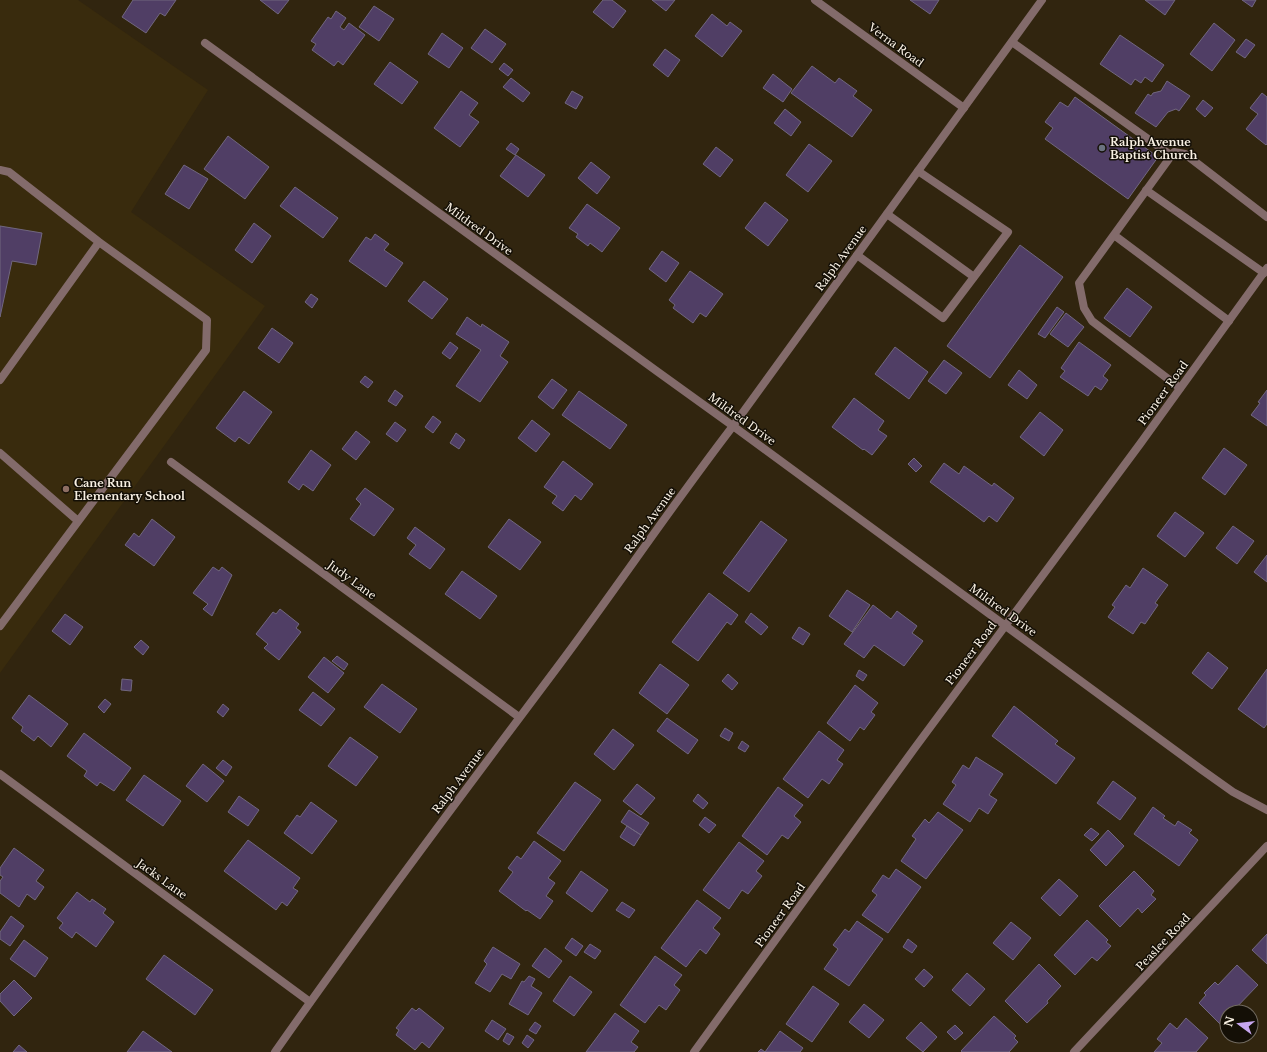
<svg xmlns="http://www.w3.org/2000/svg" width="1267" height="1052" font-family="'Libre Baskerville',serif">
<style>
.built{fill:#392b0d}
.building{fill:#503e65;stroke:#71677f}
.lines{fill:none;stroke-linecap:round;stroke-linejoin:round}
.service{stroke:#836b6b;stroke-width:8}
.minor{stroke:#836b6b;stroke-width:8}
.tertiary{stroke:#836b6b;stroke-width:8}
.worship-dot{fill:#6b7280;stroke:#140f06;stroke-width:1.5}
.education-dot{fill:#8d6e63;stroke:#140f06;stroke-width:1.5}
.labels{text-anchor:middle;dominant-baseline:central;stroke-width:3;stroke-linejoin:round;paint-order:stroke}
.street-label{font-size:11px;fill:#f9f1e4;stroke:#140f06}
.poi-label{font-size:11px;font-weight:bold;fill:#f9f1e4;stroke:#140f06;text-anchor:start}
</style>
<rect width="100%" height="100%" fill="#31250f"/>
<path class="built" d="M0,0H78L208,90L131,212L265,306L0,673Z"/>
<path class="building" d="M133,0H176L165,16L160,13L146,33L122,17Z
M260,0H289L278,14Z
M603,0H612L626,11L613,28L593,12Z
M652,0H675L666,11Z
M910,0H939L930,14Z
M1145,0H1175L1165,15Z
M1242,0H1256L1252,7Z
M374,6L394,19L379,41L359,27Z
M336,11L346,18L340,27L344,30L349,23L365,35L343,65L338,61L334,66L312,50L316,44L311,41L328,17L331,19Z
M712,14L727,26L730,22L742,31L722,57L695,36Z
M1214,23L1235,40L1212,71L1190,54Z
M485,29L506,44L492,63L471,48Z
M442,33L463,48L449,68L428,54Z
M1120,35L1164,65L1152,82L1145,77L1141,83L1135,79L1131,85L1100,64Z
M1246,39L1255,45L1245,58L1236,52Z
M665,49L680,60L668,77L653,65Z
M390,62L418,82L402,104L374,84Z
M504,63L513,70L508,76L499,69Z
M812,66L835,83L839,78L857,91L853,96L872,110L852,137L791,93Z
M773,74L792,89L783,102L763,88Z
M511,78L530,93L523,102L503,87Z
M1167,81L1190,96L1179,111L1176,109L1168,112L1156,127L1135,113L1148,94L1151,96L1153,93L1161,91Z
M461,91L478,103L469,115L479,122L460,147L434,128Z
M572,91L583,97L576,109L565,103Z
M1262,93L1267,97V144L1266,145L1246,129L1258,114L1250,108Z
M1075,97L1158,157L1128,199L1045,139L1053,128L1045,122L1060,102L1068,107Z
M1203,100L1213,108L1205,117L1196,109Z
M785,109L801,122L791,136L774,123Z
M228,136L269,167L245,199L204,169Z
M511,143L519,149L515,155L506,149Z
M809,144L832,161L808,192L786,175Z
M716,147L733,160L720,177L703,164Z
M516,155L545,175L528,197L500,176Z
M591,162L610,177L597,194L578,178Z
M184,165L208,179L189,209L165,194Z
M295,187L338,218L323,238L280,206Z
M765,202L788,220L768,246L745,228Z
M587,204L620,228L602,252L590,243L588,246L576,237L578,234L569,228Z
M254,223L271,236L252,263L235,250Z
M0,226L42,233L36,265L12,261L0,317Z
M375,234L389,244L384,250L403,263L386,287L349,261L366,237L371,240Z
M1020,245L1063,277L990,378L947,346Z
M662,251L679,263L666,282L649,269Z
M690,271L723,294L706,317L700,313L693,323L673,308L675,305L669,300Z
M424,281L448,299L432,319L408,301Z
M1127,288L1152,307L1130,337L1104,318Z
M311,294L318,299L312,308L305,302Z
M1057,307L1064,312L1045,338L1038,334Z
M1066,313L1084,327L1068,347L1050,334Z
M467,317L481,327L482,324L509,342L500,356L508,362L480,402L456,386L481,350L456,334Z
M272,328L293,343L279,363L258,348Z
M450,342L458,348L450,359L442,353Z
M1079,342L1111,365L1103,376L1108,380L1101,390L1095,386L1088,396L1060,377L1065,371L1061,368Z
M895,347L928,372L909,399L875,374Z
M944,360L962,373L946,394L928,381Z
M1019,370L1037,385L1027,399L1008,385Z
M365,376L373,382L368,388L360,382Z
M552,379L567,390L553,409L538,397Z
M395,390L403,396L396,406L388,401Z
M1267,390V426L1251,415L1260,403L1258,402Z
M244,391L272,412L249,444L239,437L235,442L216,428Z
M579,391L627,425L610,449L562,415Z
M854,398L884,421L878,430L887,436L872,455L864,449L863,450L832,427Z
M1040,412L1063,430L1044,456L1020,437Z
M433,416L441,422L433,433L425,427Z
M532,420L550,434L536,452L518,438Z
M395,422L406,430L397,442L386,434Z
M356,431L370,442L356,460L342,449Z
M456,433L465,440L459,449L450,443Z
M1224,448L1247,465L1225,495L1202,478Z
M311,450L331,465L313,491L303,484L299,490L288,482Z
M914,458L922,466L916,472L908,464Z
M563,461L593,484L581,500L575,495L563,511L552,503L557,496L544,487Z
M944,463L959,474L964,466L992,486L994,483L1014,498L997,522L989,516L984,522L930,482Z
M365,488L394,509L374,536L350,519L361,504L356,499Z
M1175,512L1204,533L1185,557L1157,536Z
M152,519L175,537L154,566L125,545L134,533L139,537Z
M509,519L541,542L520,570L488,547Z
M761,521L787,540L749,592L723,573Z
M1233,526L1254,541L1237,564L1216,548Z
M415,527L445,549L430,569L409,554L416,545L407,538Z
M1267,555V582L1254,572Z
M213,567L219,571L222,567L232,575L212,616L203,609L208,604L193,593Z
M1143,568L1168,585L1155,603L1158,605L1145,624L1141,622L1133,634L1108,617L1115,607L1112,605L1126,585L1130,588Z
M462,571L497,596L480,619L445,594Z
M847,590L870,605L852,632L829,616Z
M709,593L738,615L731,625L727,622L698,661L672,642Z
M873,605L891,619L897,611L917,626L912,633L923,641L904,666L874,645L864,658L844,644Z
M280,609L299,624L296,628L301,632L279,660L264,648L268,644L256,634L273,612L276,614Z
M751,613L768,627L761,635L745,622Z
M65,614L83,627L70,645L52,631Z
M799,627L810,634L803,645L792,638Z
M141,640L149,647L143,655L134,647Z
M1208,652L1228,668L1212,689L1192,673Z
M337,656L348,664L344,670L332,661Z
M324,657L344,673L328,693L308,677Z
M660,664L689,685L667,714L639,693Z
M1267,669V724L1264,728L1238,709Z
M859,670L867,675L863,681L856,676Z
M728,674L738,683L732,690L722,681Z
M122,679L132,680L131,691L121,690Z
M382,684L417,709L400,733L364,707Z
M855,685L878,703L871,712L875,715L864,730L860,727L850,741L827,723Z
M313,692L335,709L321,726L299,710Z
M29,695L68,724L51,747L38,736L34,741L21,731L23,727L12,718Z
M105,699L111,704L104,713L98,707Z
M223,704L229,709L223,717L217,712Z
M1014,706L1058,741L1055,744L1075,758L1056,784L992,736Z
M667,718L698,740L688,754L657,731Z
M725,728L733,733L729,741L720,736Z
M613,729L634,745L614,770L594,754Z
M819,731L844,750L837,760L843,764L829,784L822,779L808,798L783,779Z
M84,733L131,768L114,791L100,782L97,786L84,776L87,771L67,756Z
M350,737L378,757L356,786L328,766Z
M742,741L749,746L745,752L738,748Z
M976,757L1003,774L989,795L997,800L988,814L979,808L970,822L943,804L956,785L952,782L963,765L969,769Z
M223,760L232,767L226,776L216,768Z
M203,764L224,781L207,802L186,786Z
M144,775L181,801L163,826L126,800Z
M1113,781L1136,798L1120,820L1097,803Z
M575,782L601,800L564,851L537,833Z
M637,784L655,798L641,815L623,801Z
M778,787L803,805L794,816L801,822L788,839L782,835L767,855L742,836Z
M698,794L708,803L703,809L693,801Z
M239,796L259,810L248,826L228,812Z
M311,802L337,821L312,854L284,833L297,815L300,817Z
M1153,807L1165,816L1163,818L1175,826L1178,821L1192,830L1189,833L1198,840L1179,866L1134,834Z
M629,810L649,823L641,835L621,822Z
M938,812L963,830L926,879L901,861L916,839L912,836L925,819L929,823Z
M705,817L716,825L709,833L699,825Z
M627,826L641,835L634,846L620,837Z
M1091,828L1099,834L1092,841L1084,835Z
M1108,830L1124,846L1106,866L1090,850Z
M248,840L300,878L293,888L298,891L287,906L282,902L276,910L224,871Z
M534,841L561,861L548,878L555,883L546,896L553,901L540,919L527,910L526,911L499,891L513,872L508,868L517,856L521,859Z
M739,842L764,861L756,871L762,876L748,894L742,890L729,909L703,890Z
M14,848L44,870L36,881L44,887L35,900L27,894L19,907L0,893V881L3,877L0,875V868Z
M896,869L921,887L888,933L862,915L877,895L872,891L883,875L889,879Z
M581,871L608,890L592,912L566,893Z
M1134,871L1154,891L1151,895L1156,899L1142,913L1138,908L1120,927L1099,906Z
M1059,879L1078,896L1060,916L1041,898Z
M77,892L90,902L92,899L106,909L103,913L114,922L96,947L76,932L72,938L59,928L63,923L57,918Z
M697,900L721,918L713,928L720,934L706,954L700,949L686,967L661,948Z
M622,902L635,910L629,918L616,910Z
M11,916L24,926L10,946L0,939V932Z
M1087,920L1108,940L1106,942L1111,946L1097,961L1092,957L1075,975L1054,955Z
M857,921L883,939L849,986L824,969L838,949L833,945L845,929L849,932Z
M1011,922L1031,938L1013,960L993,943Z
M1267,934V964L1252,950Z
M572,938L583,946L576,956L565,948Z
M908,939L917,946L912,953L903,947Z
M24,940L48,958L35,977L10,959Z
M590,944L601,951L595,959L584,952Z
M493,947L520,964L511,979L502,974L490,992L475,983L487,964L484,961Z
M545,948L562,961L549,978L532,966Z
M164,955L213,990L195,1015L146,979Z
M655,956L682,975L674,985L680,990L666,1010L659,1005L645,1023L620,1005Z
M1039,964L1061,986L1047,1001L1048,1003L1027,1023L1005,1001Z
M1237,965L1258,985L1232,1012H1227V1017L1220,1024L1199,1003L1206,995L1204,993L1215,982L1218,985Z
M924,969L933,977L924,987L915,979Z
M967,973L985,989L970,1006L952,990Z
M529,976L535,979L531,986L542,993L528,1015L509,1004L522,981L524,982Z
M570,976L592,992L574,1016L553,1001Z
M14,980L32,998L14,1016L0,1001V994Z
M813,986L839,1004L812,1042L786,1024Z
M864,1004L884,1020L869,1038L849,1022Z
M412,1008L416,1011L419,1008L444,1028L429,1048L422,1042L415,1050L396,1035L399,1030L396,1028Z
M615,1013L639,1031L631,1042L638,1047L634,1052H586Z
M994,1016L1016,1036L1014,1038L1018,1042L1009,1052H962L961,1051Z
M1186,1018L1208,1038L1196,1052H1154L1162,1043L1157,1039L1170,1023L1177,1029Z
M492,1020L506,1029L498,1040L485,1031Z
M535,1022L541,1026L536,1034L529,1030Z
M921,1022L937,1037L923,1052L906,1038Z
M955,1025L963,1033L955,1040L947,1032Z
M143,1031L172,1052H127Z
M780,1031L803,1048L800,1052H758L761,1049L765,1052Z
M507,1033L514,1037L509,1045L503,1041Z
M527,1035L534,1040L528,1048L522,1043Z
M19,1045L27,1052H13Z"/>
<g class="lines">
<path class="service" d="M1012,42L1172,156
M0,170L9,172L99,242L207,320L206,350L0,626
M1146,190L1264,273
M887,214L974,277
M1114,235L1229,321
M857,255L943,318L1008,232L918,171
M0,380L99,242
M1180,388L1092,321L1084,308L1079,283L1174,152L1185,154L1267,217
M0,453L78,521"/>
<path class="minor" d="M815,0L964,108
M205,43L658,372L733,426L1202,770L1233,792L1267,810
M171,462L519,717
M0,774L310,1002
M694,1052L914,749L1140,444L1267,268
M1074,1052L1267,846"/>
<path class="tertiary" d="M275,1052C367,921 463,793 559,665C618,586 673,504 733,426L1042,0"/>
</g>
<circle class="worship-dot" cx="1102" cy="148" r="4"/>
<circle class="education-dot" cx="66" cy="489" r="4"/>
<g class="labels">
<g class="street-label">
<text transform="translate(896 45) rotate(36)">Verna Road</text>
<text transform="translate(479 229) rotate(36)">Mildred Drive</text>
<text transform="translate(841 258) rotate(-54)">Ralph Avenue</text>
<text transform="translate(1163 393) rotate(-54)">Pioneer Road</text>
<text transform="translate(742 419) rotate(36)">Mildred Drive</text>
<text transform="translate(650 520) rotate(-54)">Ralph Avenue</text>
<text transform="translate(352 580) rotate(36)">Judy Lane</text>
<text transform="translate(1003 610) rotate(36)">Mildred Drive</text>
<text transform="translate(971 653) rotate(-53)">Pioneer Road</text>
<text transform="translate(458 781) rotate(-53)">Ralph Avenue</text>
<text transform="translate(162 879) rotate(36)">Jacks Lane</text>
<text transform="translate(780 915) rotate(-54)">Pioneer Road</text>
<text transform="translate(1163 942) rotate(-47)">Peaslee Road</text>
</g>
<g class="poi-label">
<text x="1110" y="142">Ralph Avenue<tspan x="1110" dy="13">Baptist Church</tspan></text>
<text x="74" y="483">Cane Run<tspan x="74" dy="13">Elementary School</tspan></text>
</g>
</g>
<g transform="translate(1239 1024) rotate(285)"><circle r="19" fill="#140f06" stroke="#70695f"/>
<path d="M0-3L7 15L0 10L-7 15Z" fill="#c7a6ef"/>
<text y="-6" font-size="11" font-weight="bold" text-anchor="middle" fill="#f9f1e4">N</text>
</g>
</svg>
